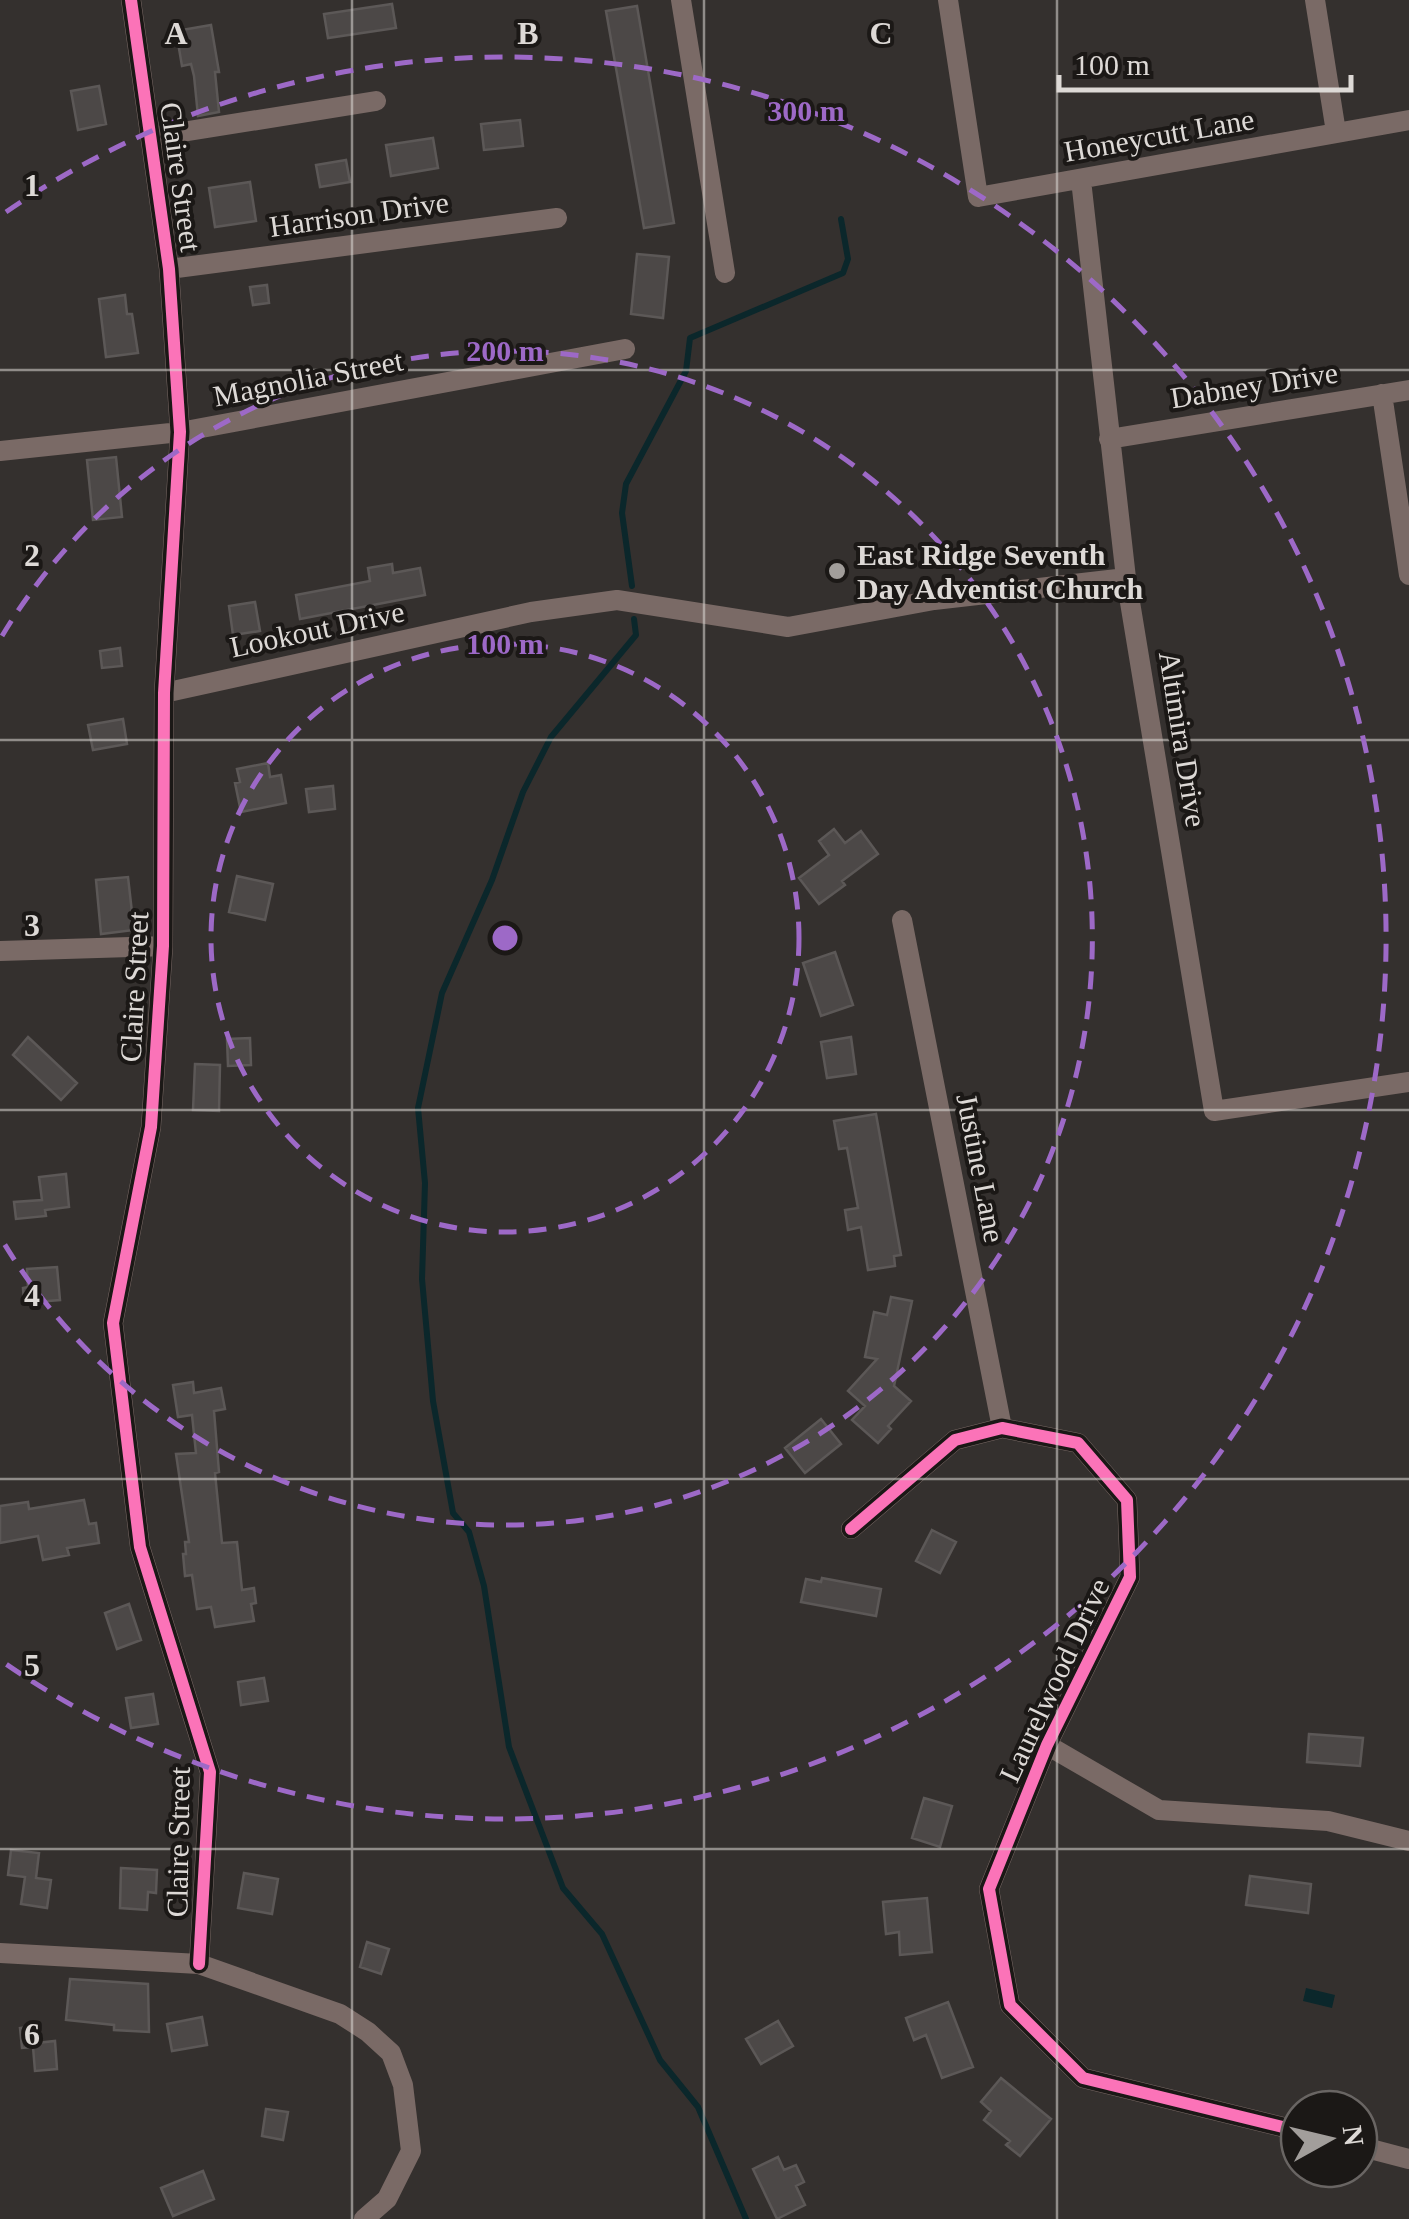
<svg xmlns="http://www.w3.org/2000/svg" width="1409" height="2219" font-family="'Times New Roman',serif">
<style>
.water{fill:#0b272b}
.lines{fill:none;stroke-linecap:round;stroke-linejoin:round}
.stream{stroke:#0b272b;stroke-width:6}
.building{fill:#4c4847;stroke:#5c5857;stroke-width:2.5}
.minor{stroke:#7a6a66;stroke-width:20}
.cycleway-casing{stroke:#1b1816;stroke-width:19}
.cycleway{stroke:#fb73b8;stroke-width:12}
.grid{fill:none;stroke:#ddd9d6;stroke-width:2.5;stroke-opacity:0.55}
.ring{fill:none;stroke:#9d69c7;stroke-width:5;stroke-dasharray:18 12}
.poi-dot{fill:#a29e9b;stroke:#1b1816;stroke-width:4}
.labels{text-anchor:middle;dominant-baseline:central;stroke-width:8;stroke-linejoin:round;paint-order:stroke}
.street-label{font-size:30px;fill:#ddd9d6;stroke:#1b1816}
.poi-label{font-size:30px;font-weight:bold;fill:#ddd9d6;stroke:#1b1816;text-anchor:start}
.grid-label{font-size:32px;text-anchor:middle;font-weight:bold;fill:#ddd9d6;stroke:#1b1816;stroke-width:8;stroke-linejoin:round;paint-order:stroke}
.centre{fill:#9d69c7;stroke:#1b1816;stroke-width:5}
.ring-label{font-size:30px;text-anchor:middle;font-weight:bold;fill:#9d69c7;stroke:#1b1816;stroke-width:8;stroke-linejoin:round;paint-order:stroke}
</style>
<rect width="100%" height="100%" fill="#34302e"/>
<path class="water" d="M1306,1988L1335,1995L1332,2008L1303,2001Z"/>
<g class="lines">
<path class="stream" d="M632,586L622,513L626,484L686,371L690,338L843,273L848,259L841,219
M634,619L636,635L551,737L523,792L492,880L442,993L418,1108L425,1183L422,1279L433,1401L453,1513L469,1532L484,1586L509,1747L563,1888L602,1934L660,2060L698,2107L746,2219"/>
</g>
<path class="building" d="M392,4L396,28L328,38L324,14Z
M637,6L674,223L644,228L606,11Z
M211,25L219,72H215L219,112L198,116L194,76L191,64L182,66L176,31Z
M99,86L106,124L78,130L71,91Z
M520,120L523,146L484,150L481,124Z
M433,138L438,168L391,176L386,145Z
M346,160L350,182L320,187L316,165Z
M250,182L256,221L215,227L209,188Z
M637,254L669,257L663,318L631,314Z
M267,285L269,303L253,305L250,287Z
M125,295L127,314H132L138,353L106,357L99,299Z
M116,457L122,517L93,520L87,460Z
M392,564L393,573L420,568L425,595L300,619L296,595L370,581L368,568Z
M255,602L260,631L233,635L229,606Z
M120,648L122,666L102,668L100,651Z
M123,719L127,744L93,750L88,725Z
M268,763L270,777L281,775L286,803L241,812L235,783L240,782L237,769Z
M333,786L335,809L309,812L306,789Z
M834,829L845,843L861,831L878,854L842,881L845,885L819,904L799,878L829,855L819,841Z
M237,876L273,884L265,920L229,912Z
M128,877L134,930L101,934L96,880Z
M835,952L853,1005L821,1016L803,963Z
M28,1037L77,1083L61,1100L13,1055Z
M851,1037L856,1074L827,1078L821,1042Z
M250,1038L251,1065L228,1066L227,1039Z
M195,1064L220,1065L219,1111L193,1110Z
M876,1114L901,1255L894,1256L895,1266L868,1270L861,1227L848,1230L845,1210L858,1208L847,1148L839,1149L834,1121Z
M66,1174L69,1207L45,1210L46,1216L16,1219L14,1202L42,1200L39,1177Z
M57,1267L60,1300L24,1303L23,1288L28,1287L27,1269Z
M891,1297L912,1301L894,1386L911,1401L888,1426L891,1429L878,1443L852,1420L865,1406L848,1391L877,1359L865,1357L874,1312L887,1315Z
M193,1382L194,1393L221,1388L225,1409L214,1411L219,1472L215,1473L222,1543L237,1542L242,1590L254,1588L256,1603L251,1604L254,1621L215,1627L211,1607L197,1609L192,1575L185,1576L183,1554H186L185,1542H189L176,1454L196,1453L192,1415L178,1417L173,1385Z
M821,1419L841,1444L805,1473L785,1448Z
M84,1500L89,1524L96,1523L99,1543L67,1548L69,1555L43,1560L38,1536L0,1543V1506L28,1502L29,1509Z
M932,1530L956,1542L940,1573L916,1561Z
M822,1578L881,1589L876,1616L801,1602L806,1579L821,1582Z
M129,1604L141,1640L117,1649L105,1613Z
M264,1678L268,1701L241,1705L238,1682Z
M153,1694L158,1724L131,1728L126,1698Z
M1309,1734L1363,1738L1360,1766L1307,1762Z
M924,1798L952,1806L940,1847L912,1838Z
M11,1850L39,1853L36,1878L51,1880L47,1908L21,1904L25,1877L8,1875Z
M121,1868L157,1870L156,1893L148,1892L147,1910L120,1908Z
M244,1873L278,1879L272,1914L238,1908Z
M1250,1876L1311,1884L1308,1913L1246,1905Z
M927,1898L932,1952L900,1955L899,1932L886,1934L883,1902Z
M367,1942L389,1949L381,1974L360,1967Z
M70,1979L148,1984L149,2032L114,2030V2025L66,2020Z
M948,2002L973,2067L942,2078L926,2035L914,2040L906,2018Z
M202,2017L207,2045L172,2051L167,2024Z
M778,2021L793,2046L761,2064L746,2039Z
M35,2026L36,2043L55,2041L57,2069L35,2071L33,2047L22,2048L20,2028Z
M1001,2078L1051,2119L1020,2156L1006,2145L1010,2141L984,2120L991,2111L981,2102Z
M266,2109L288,2112L283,2140L262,2136Z
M778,2157L784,2170L796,2165L804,2182L796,2186L805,2205L777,2219L753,2169Z
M203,2171L214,2199L173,2216L161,2188Z"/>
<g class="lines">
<path class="minor" d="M131,0L169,269L180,432L164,693L163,946L151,1127L113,1323L140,1547L210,1772L199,1964
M681,0L725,273
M948,0L978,197L1409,120
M1315,0L1336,132
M151,137L376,101
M1081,180L1126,578L1214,1111L1409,1082
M169,269L557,218
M1382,394L1409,575
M1109,439L1409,390
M0,451L180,432L625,349
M164,693L531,612L617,600L788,627L934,600L1126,578
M902,920L1002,1428
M0,951L163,946
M851,1529L955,1440L1002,1428L1078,1443L1127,1500L1130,1577L1047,1745L989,1889L1010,2005L1083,2078L1299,2131
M1047,1745L1159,1810L1328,1821L1409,1841
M0,1953L199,1964L340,2014L368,2032L391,2053L403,2085L411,2151L387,2199L364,2219
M1359,2146L1409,2159"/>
<g class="cycleway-casing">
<path id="cycleway" d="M131,0L169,269L180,432L164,693L163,946L151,1127L113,1323L140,1547L210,1772L199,1964
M851,1529L955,1440L1002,1428L1078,1443L1127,1500L1130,1577L1047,1745L989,1889L1010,2005L1083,2078L1299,2131"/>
</g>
<use href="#cycleway" class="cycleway"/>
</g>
<path class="grid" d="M352,0V2219M704,0V2219M1057,0V2219M0,370H1409M0,740H1409M0,1110H1409M0,1479H1409M0,1849H1409"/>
<g class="ring">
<circle cx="505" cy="938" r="294"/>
<path d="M2 636A587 587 0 1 1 2 1240"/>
<path d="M6 212A881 881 0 1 1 6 1664"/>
</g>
<circle class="poi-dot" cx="837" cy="571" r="10"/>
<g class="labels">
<g class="street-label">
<text transform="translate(1159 135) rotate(-10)">Honeycutt Lane</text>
<text transform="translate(181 177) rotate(82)">Claire Street</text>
<text transform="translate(359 214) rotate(-8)">Harrison Drive</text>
<text transform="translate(308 378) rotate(-11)">Magnolia Street</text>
<text transform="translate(1254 385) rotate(-9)">Dabney Drive</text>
<text transform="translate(317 629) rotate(-12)">Lookout Drive</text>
<text transform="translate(1183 739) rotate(81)">Altimira Drive</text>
<text transform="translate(134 987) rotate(-87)">Claire Street</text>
<text transform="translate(981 1168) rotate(79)">Justine Lane</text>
<text transform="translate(1054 1680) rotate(-65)">Laurelwood Drive</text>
<text transform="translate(178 1842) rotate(-89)">Claire Street</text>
</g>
<g class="poi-label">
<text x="857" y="554">East Ridge Seventh<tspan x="857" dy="34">Day Adventist Church</tspan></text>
</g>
</g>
<g class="grid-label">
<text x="176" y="44">A</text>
<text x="528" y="44">B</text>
<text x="881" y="44">C</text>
<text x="32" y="196">1</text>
<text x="32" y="566">2</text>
<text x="32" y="936">3</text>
<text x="32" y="1306">4</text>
<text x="32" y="1676">5</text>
<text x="32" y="2045">6</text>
</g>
<circle cx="505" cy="938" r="15" class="centre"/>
<g class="ring-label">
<text x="806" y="121">300 m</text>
<text x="505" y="361">200 m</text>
<text x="505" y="654">100 m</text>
</g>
<g transform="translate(1329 2139) rotate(82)"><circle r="48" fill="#1b1816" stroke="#696563" stroke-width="2.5"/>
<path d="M0-8L18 38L0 25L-18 38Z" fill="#a29e9b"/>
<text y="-15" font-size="28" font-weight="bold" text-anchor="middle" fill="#ddd9d6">N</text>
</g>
<path d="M1059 75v15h292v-15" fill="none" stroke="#ddd9d6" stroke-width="5"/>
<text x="1074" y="75" font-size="30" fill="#ddd9d6" stroke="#1b1816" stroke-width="8" paint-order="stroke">100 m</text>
</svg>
